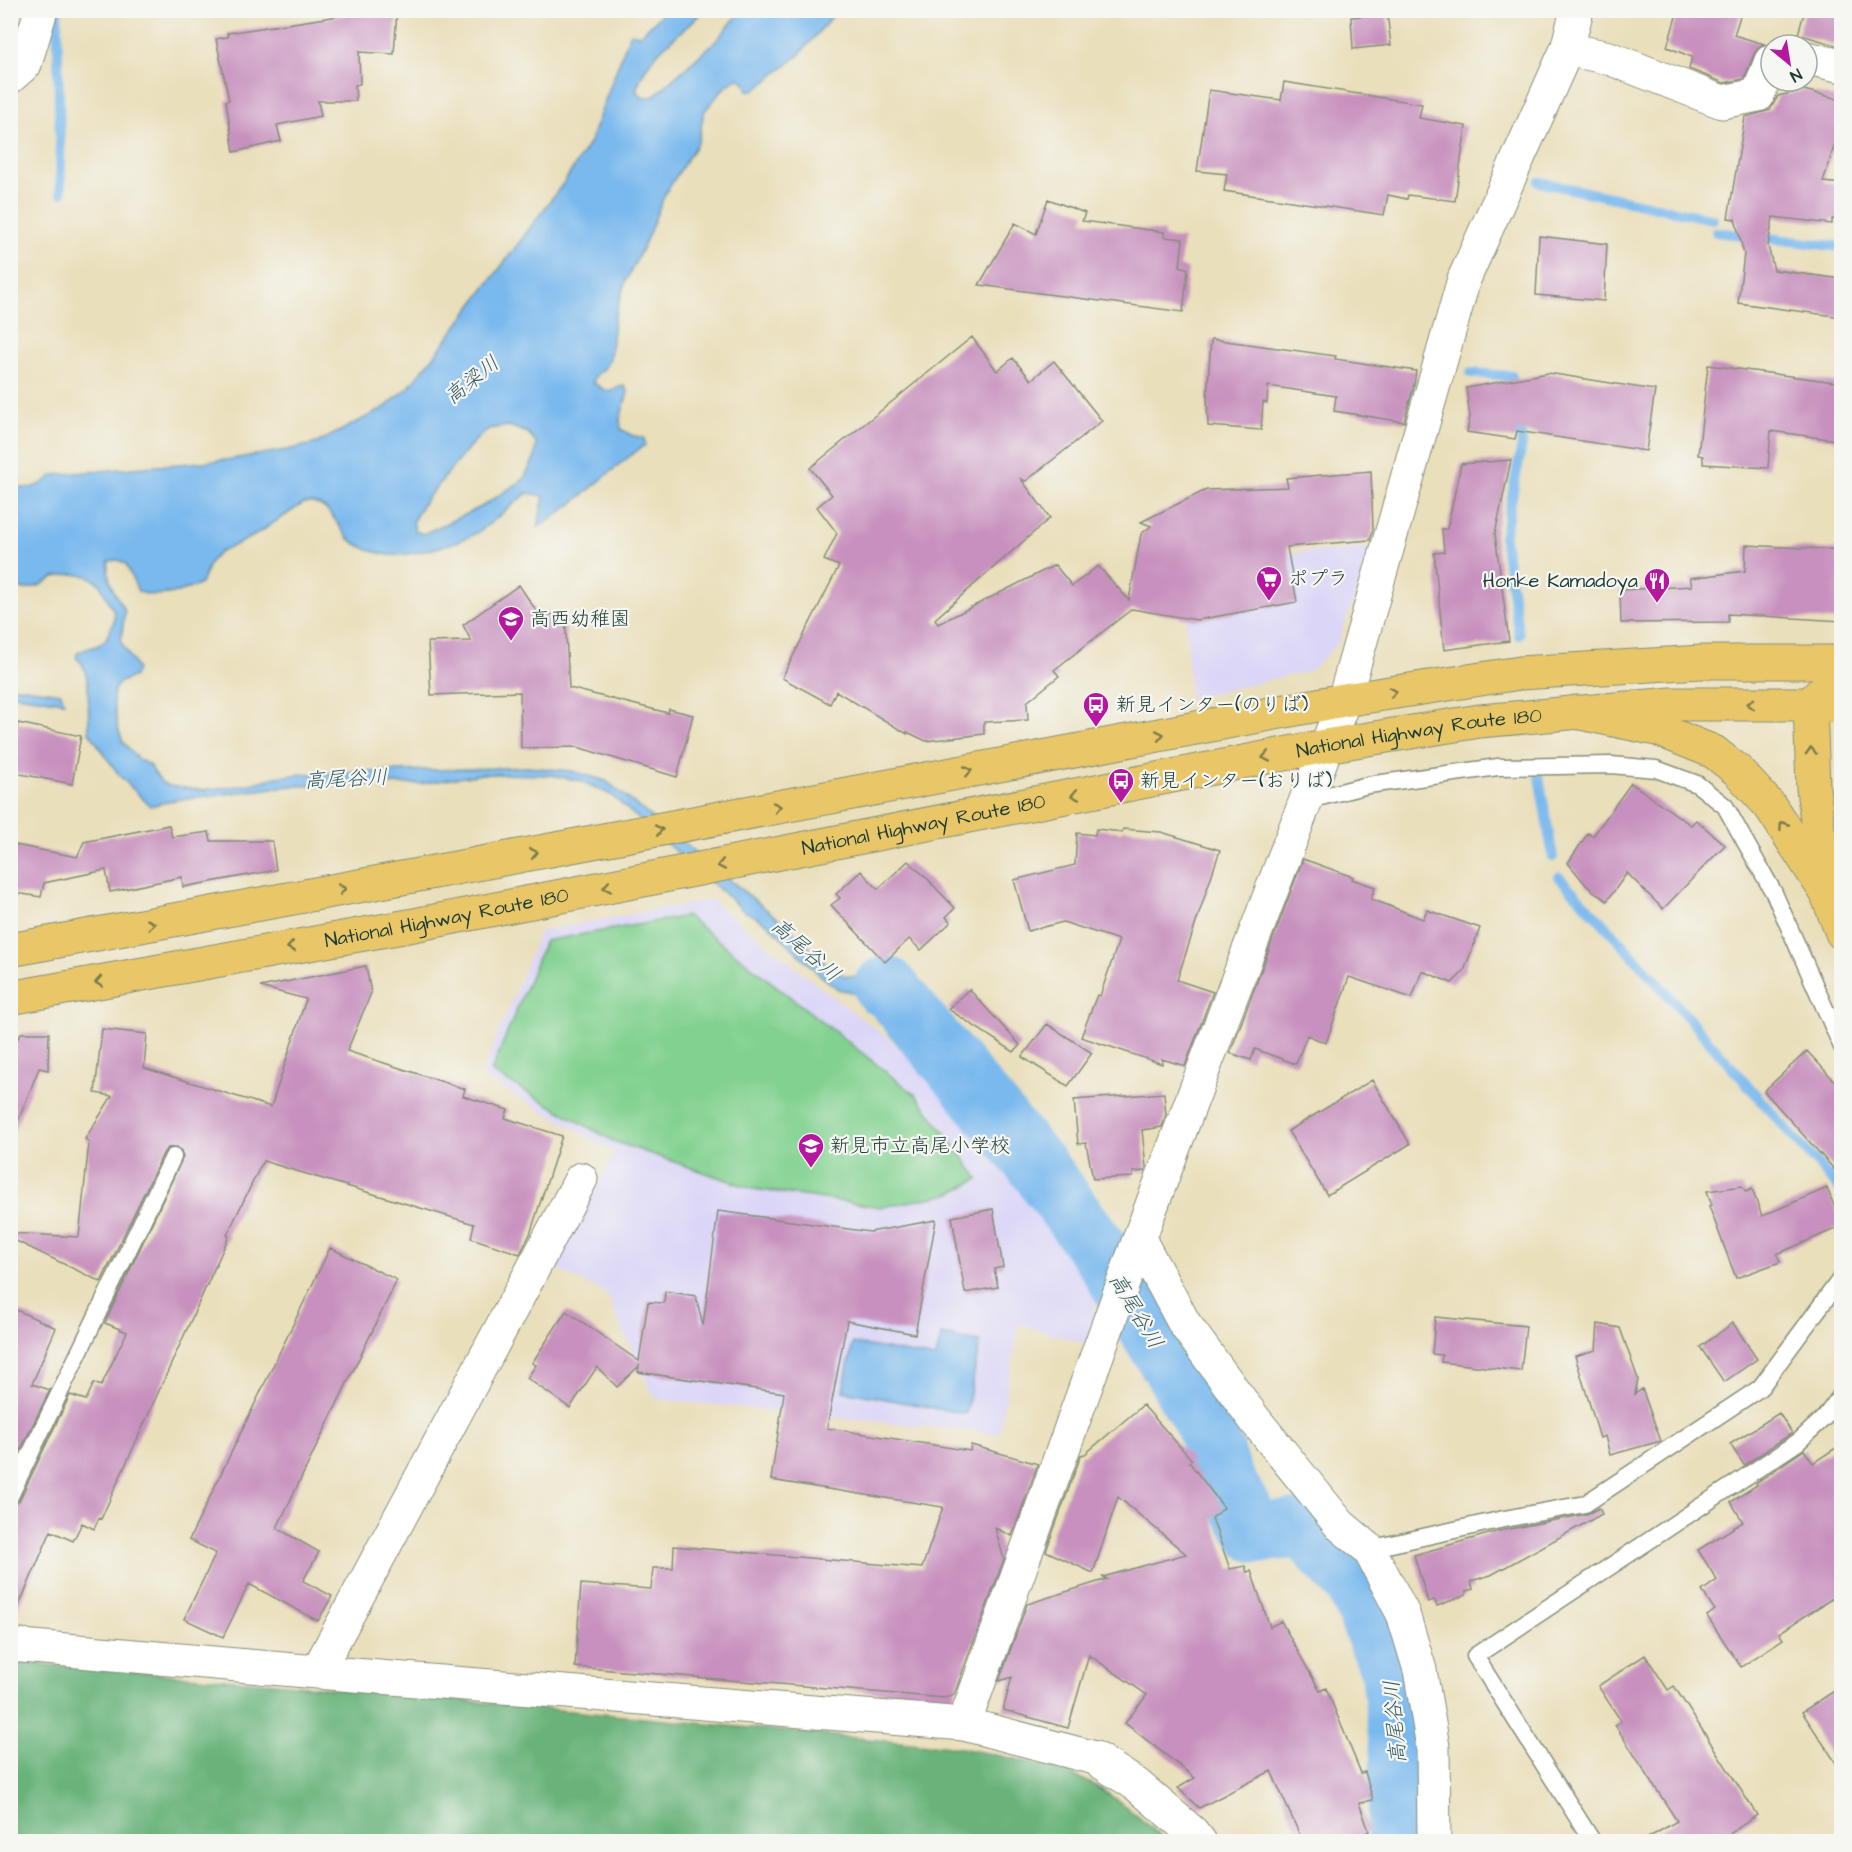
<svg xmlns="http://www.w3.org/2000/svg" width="1852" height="1852" font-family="'Architects Daughter','Klee One',sans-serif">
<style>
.built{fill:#dbd6f7}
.green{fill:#82d190;stroke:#508762;stroke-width:1.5}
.forest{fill:#69b37a;stroke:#447857;stroke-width:1.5}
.water{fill:#7ab9ee;stroke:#4c7b91;stroke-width:1.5;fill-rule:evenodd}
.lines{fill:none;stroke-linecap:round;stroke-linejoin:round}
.stream{stroke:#7ab9ee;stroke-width:10}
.river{stroke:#7ab9ee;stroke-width:60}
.building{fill:#c790be}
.service-casing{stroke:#848e78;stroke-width:19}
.minor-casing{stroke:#848e78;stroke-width:35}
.trunk-casing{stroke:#848e78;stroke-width:35}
.motorway-casing{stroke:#848e78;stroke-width:35}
.service{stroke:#fff;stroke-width:16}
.minor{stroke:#fff;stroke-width:33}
.trunk{stroke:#e9c769;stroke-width:33}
.motorway{stroke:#e9c769;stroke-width:33}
.oneway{stroke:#7a7b4c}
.labels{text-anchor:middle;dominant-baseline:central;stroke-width:4.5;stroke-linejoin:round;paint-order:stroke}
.poi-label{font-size:20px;fill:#1f3d34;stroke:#f6f6f2;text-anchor:start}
.street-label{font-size:20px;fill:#1f3d34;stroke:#f6f6f2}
.water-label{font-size:21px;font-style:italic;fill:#365c62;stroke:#f6f6f2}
</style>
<rect width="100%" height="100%" fill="#f6f6f2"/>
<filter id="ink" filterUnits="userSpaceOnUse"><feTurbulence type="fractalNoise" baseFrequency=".0167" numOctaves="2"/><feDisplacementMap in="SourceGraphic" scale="12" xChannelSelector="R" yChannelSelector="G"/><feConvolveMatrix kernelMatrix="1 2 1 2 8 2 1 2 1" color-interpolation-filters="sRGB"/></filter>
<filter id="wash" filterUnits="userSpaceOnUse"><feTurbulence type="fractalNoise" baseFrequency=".008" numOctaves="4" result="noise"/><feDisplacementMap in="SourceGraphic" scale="24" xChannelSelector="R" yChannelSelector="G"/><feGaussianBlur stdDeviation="1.35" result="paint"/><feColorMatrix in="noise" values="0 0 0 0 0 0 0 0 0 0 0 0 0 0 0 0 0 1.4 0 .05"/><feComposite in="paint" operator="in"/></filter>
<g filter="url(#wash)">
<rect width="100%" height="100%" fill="#eadfbb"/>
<path class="built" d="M1373,548L1337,645L1310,671L1190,698L1183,559Z
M711,900L805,975L893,1042L1032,1187L1101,1284L1086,1344L1019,1324L999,1434L656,1399L648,1385L606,1293L555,1268L615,1152L481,1076L540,931Z"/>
<path class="green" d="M687,916L917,1096L979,1179L949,1194L882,1207L753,1189L613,1141L491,1072L545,941Z"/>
<path class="forest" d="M10,1662L285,1684L962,1748C1005,1758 1053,1763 1092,1784C1120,1800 1142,1820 1166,1841H11Z"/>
<path class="water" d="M665,11H703C676,41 651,47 636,90L641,97L646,98L654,96L717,40L741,11H837L798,56L754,91L748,90L744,81L737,78L722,90L704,112L698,142L665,194L645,243L625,283L614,319L610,359L603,370L596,375L593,383L607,391L624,386L628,392L620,419L621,429L631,435L644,438L645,445C608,471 577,504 538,527L544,496L528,493C511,504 498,519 481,530C465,542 410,557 389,555C375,553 353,546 345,534C334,519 326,500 304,503L252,537L220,552L210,562L201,584C182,592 157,600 138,591L126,564L118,560L109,561C105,579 116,596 125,610L121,642L137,669L134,676L119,683L114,690L113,700L118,728L123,742L138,759L149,765L161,782L169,786L203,790L247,785L276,777L303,774L528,767L572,771L606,781L791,929L833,971L846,976L865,977L888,974L942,1037L928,1057L889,1004L876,997L838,989L820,975L767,923L744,911L611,795L581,781L551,775L483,774L420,784L291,786L175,800L150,806L119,775L89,732L88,682L83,665L76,657L78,652L99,645L106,639L114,621V612L100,584L88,576L72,574L54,577L41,585L28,589H11L10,486C29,490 39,488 53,475L225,460L287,450L317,443L384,408L408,388L435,355L565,181L589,144L630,33L640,35ZM509,426L528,433L536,443L535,457L523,480L481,507L423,534L415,531L413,521L424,502L471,445L488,429Z
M10,686L61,693L64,702L11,694Z
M941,1335L980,1342L966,1414L843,1391L853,1343L936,1358Z"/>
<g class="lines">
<path class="stream" d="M57,10L61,193
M1539,182L1713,219
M1716,232L1842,247
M1471,373L1512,376L1515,393
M1519,635L1504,538L1522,445L1519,420
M1539,777L1553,857
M1559,877C1657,978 1747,1087 1842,1191"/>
<path class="river" d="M883,987H888L1038,1167L1104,1257L1172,1367L1207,1428L1223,1477L1256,1533L1304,1528L1355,1584L1391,1671L1400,1754L1397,1842"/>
</g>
<g id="blocks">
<path class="building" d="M345,10H397L394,54L359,52L360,84L355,85L356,101H318L321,116L277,125L281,141L234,152L226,101L229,100L216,39L228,37L227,33L345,15Z
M1678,10H1742L1734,35L1764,44L1759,47L1754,54L1744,79L1724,83L1689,69L1692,57L1667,47Z
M1805,10H1842V47L1798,34Z
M1387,13L1391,45L1353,49L1351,17Z
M1284,82L1422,104L1419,118L1466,126L1455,201L1408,195L1407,199L1388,195L1384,215L1224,191L1227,174L1197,171L1209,90L1281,100Z
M1804,90L1842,100V121L1823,182L1842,184V220L1832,219V224L1773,217L1768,246L1774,270L1842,279V317L1738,303L1744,254L1735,219L1728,218L1745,117L1770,110L1778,96Z
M1048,199L1085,213L1082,221L1164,232V237L1183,239L1180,266L1188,269L1183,312L979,285L1015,223L1036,234Z
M1539,236L1607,244L1604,301L1536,295Z
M972,337L997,371L1013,358L1031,380L1054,361L1102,421L1026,481L1021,479L1050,518L935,619L938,624L1055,565L1072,586L1098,566L1129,600L1141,534L1151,526L1141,522L1206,490L1288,487L1286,478L1371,471L1373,529L1370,540L1287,547L1297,602L1197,620L1132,609L1054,670L1059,676L1027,702L1028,720L984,722V734L926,741L907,732V734L836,691L830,704L782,678L839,566L824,560L837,533L817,507L832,495L810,468Z
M1211,339L1336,356L1335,359L1416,371L1414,385L1404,422L1334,411L1336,396L1268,386L1267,403L1263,402L1261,430L1208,426L1207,398Z
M1708,365L1842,383V441L1771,431L1768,468L1703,464V456L1698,455Z
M1548,373L1655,390L1646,451L1517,431L1515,439L1467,432L1470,417L1466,388Z
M1511,460L1495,534L1509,641L1444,650L1434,553L1444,552L1442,529H1447L1461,464Z
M1746,545L1842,550V621L1728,614V622L1621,623L1620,590L1692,586L1690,578L1745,571Z
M519,585L539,615L565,614L569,688L668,713L669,709L693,715L677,777L577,747L521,748L520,692L431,695L428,642L471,641L463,625Z
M18,723L81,736L72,784L10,772Z
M1631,783L1691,825L1696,820L1725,845L1663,909L1627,873L1607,901L1587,886L1568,863L1588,833L1593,836Z
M169,825L172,837L209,832L211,841H272L276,870L183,887L182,877L110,892L106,870L44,883L41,897L10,892V844L77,857L84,842Z
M1096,829L1122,832L1123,829L1161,832L1220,850L1177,980L1213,992L1185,1066L1162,1059V1064L1081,1037L1097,995L1100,996L1119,940L1063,922L1028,931L1014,880L1075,865L1077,833L1095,835Z
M1303,859L1353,877L1352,879L1375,887L1371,899L1423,919L1427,910L1480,928L1464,971L1452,983L1422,971L1412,998L1349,977L1326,1043L1307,1035L1296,1064L1255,1049L1251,1060L1230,1053Z
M908,861L932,883H931L955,908L946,917L951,922L921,950L909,939L885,962L831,905L840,898L836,894L861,871L878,889Z
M366,966L371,993L347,1051L465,1089L463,1096L508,1110L505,1118L562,1136L530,1234L520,1254L471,1238L474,1224L263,1161L227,1235L229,1236L101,1519L99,1518L94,1529L82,1523L73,1541L51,1531L10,1626V1506L19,1501L70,1395L86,1400L94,1383L101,1386L127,1332L105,1323L183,1157L181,1151L177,1147L168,1148L164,1152L101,1282L10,1238V1233L79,1237L89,1142L85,1139L112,1096L95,1093L102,1029L147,1034L144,1068L271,1107L306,999L260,987Z
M969,989L1020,1045L1014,1052L948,1009Z
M1047,1024L1092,1053L1068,1086L1022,1057Z
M21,1033H49L48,1070L39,1068L12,1136L10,1040H17Z
M1807,1051L1842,1089V1178L1764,1091Z
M1372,1080L1410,1144L1327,1195L1288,1131Z
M1164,1093L1166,1115L1162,1127L1142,1130L1146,1167L1145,1171L1133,1172V1177L1093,1179L1086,1143L1078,1144L1074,1100Z
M1742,1186L1746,1192L1752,1189L1762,1216L1827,1188L1842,1226L1777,1254L1780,1262L1736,1278L1709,1206L1712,1205L1707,1191Z
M993,1209L1003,1267L994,1269L998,1287L965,1293L952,1217Z
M718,1211L870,1232L936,1220L915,1334L847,1321L827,1428L970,1451L971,1445L1038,1464L1012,1536L995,1528L1004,1559L954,1695L944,1698L575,1667L581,1584L651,1589L653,1568H673L674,1546L922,1568L943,1507L771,1480L784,1393L638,1372L639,1366L617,1387L597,1367L570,1408L527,1378L536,1365L532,1363L566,1311L639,1361L648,1302L664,1303L665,1291L696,1296L703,1326Z
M330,1248L397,1280L277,1528L319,1552L303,1581L332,1596L318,1621L249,1584L223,1637L184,1619L216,1553L189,1540Z
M10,1307L56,1328L32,1384L50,1390L10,1471Z
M1435,1317L1526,1326L1521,1371L1441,1362L1442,1355L1432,1354Z
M1733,1323L1757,1359L1724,1382L1700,1347Z
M1598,1324L1620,1328L1638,1379L1635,1394L1642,1389L1661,1441L1610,1455L1605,1436L1600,1438L1575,1356L1596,1350Z
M1143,1405L1192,1460L1189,1462L1224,1508L1212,1518L1230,1569L1245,1566L1247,1572L1251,1571L1270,1627L1281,1621L1320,1691L1326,1688L1361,1773L1365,1772L1373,1800L1359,1803L1369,1831L1351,1842H1303L1271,1771L1199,1808L1178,1788L1195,1778L1125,1723L1147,1695L1089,1655L1068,1728L1003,1710L1012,1677L999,1681L1027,1604L1107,1579L1103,1577L1186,1554L1118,1497L1093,1573L1046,1551L1081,1455L1085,1454Z
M1779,1413L1792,1433L1744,1465L1730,1444Z
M1842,1444V1592L1779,1633L1783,1639L1741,1667L1707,1616L1715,1610L1702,1591L1717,1580L1698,1550L1743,1522L1731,1502L1757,1485L1756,1483L1804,1450L1813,1463Z
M1599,1508L1602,1514L1491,1575L1471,1581L1473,1589L1466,1591V1595L1437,1606L1434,1600L1428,1602L1414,1555L1499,1531L1587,1514Z
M1645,1655L1668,1690L1674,1686L1757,1815L1718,1842H1641L1677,1821L1615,1725L1621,1721L1598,1686Z
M1842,1686V1772L1802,1712Z"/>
</g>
</g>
<g filter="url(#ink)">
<use href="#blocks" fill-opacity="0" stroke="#848e78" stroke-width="1.5"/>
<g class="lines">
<g class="service-casing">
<path id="service" d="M1305,801L1368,785L1498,767L1611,765L1656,769L1697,784L1725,806L1774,893L1842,1047
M10,1496L173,1157
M1369,1549L1504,1519L1585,1504L1760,1388L1842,1277
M1593,1842L1475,1656L1798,1442L1825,1417L1842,1394"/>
</g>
<g class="minor-casing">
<path id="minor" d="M1567,49L1609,58L1722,102L1758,95L1771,61
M1807,58L1842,66
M10,77L25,64L41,10
M1139,1239L1184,1323L1255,1420L1340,1525L1369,1549L1403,1614L1420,1670L1433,1747L1434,1842
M10,1645L317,1672L964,1724L1095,1758L1137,1785L1192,1832L1200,1842
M317,1672L581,1179
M964,1724L1139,1239L1344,700L1464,279L1567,49L1577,10"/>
</g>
<g class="trunk-casing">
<g id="trunk">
<path d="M10,950L413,876L1344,700L1520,673L1701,662H1842"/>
<path id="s1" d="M10,998L414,925L1325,746L1480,721L1672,704H1810L1842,706"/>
</g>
</g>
<g class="motorway-casing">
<path id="motorway" d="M1576,712L1657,729L1714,752L1738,771L1770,806L1826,892L1842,933
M1825,885L1813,788L1810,704L1842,672"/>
</g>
<use href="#service" class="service"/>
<use href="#minor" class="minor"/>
<use href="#trunk" class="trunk"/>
<use href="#motorway" class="motorway"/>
</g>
<defs><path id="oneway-chevron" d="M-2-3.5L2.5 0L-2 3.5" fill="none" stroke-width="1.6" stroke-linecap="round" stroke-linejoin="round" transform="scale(1.5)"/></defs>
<g class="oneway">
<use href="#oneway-chevron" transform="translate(1393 692) rotate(-9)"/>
<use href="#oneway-chevron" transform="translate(1751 704) rotate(180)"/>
<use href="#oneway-chevron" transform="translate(1160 735) rotate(-11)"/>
<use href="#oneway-chevron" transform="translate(1811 751) rotate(-92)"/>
<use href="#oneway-chevron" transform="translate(1266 757) rotate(169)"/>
<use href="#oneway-chevron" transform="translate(968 771) rotate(-11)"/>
<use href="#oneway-chevron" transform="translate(1075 795) rotate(169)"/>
<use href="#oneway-chevron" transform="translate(777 807) rotate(-11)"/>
<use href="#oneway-chevron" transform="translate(1783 825) rotate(-123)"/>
<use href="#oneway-chevron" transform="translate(659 830) rotate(-11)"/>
<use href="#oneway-chevron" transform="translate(534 853) rotate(-11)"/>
<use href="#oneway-chevron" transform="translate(721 865) rotate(169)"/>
<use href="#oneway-chevron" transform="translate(607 887) rotate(169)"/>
<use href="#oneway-chevron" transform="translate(342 889) rotate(-10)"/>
<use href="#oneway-chevron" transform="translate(151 924) rotate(-10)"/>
<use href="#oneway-chevron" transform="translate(291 947) rotate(170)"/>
<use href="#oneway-chevron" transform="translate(99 982) rotate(170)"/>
</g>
</g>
<defs>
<g id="supermarket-pin" transform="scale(1.35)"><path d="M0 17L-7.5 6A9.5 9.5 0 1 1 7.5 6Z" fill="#b5179e" stroke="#f6f6f2"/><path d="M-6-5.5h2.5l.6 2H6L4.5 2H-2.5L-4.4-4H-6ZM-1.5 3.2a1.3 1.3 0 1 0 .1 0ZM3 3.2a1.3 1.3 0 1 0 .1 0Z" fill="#fff"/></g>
<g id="restaurant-pin" transform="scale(1.35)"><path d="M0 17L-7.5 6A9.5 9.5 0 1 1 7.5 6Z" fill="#b5179e" stroke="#f6f6f2"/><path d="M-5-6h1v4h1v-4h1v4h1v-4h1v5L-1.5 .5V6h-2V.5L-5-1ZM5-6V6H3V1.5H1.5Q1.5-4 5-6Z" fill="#fff"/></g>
<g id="school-pin" transform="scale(1.35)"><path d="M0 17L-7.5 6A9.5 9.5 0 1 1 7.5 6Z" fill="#b5179e" stroke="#f6f6f2"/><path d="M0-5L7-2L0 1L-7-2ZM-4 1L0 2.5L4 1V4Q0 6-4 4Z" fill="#fff"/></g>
<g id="bus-pin" transform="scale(1.35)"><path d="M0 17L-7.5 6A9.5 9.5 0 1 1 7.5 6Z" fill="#b5179e" stroke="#f6f6f2"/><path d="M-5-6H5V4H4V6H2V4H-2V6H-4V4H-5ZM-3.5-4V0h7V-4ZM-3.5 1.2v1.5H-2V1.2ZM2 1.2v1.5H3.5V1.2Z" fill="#fff"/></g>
</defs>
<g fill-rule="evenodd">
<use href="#supermarket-pin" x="1269" y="579"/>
<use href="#restaurant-pin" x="1657" y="581"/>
<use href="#school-pin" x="511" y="619"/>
<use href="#bus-pin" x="1096" y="705"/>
<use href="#bus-pin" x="1121" y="781"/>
<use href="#school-pin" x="811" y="1146"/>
</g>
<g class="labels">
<g class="poi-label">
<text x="1288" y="579">ポプラ</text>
<text x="1638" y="581" text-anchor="end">Honke Kamadoya</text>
<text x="530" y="619">高西幼稚園</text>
<text x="1116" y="705">新見インター(のりば)</text>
<text x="1140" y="781">新見インター(おりば)</text>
<text x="830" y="1146">新見市立高尾小学校</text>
</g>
<g class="street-label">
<text stroke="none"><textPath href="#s1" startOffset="1434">National Highway Route 180</textPath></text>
<text stroke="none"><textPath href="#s1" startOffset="930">National Highway Route 180</textPath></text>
<text stroke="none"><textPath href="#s1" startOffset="444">National Highway Route 180</textPath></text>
</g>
<g class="water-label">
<text transform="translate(472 380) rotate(-39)">高梁川</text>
<text transform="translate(346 779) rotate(-3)">高尾谷川</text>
<text transform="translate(806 950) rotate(41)">高尾谷川</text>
<text transform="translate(1136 1311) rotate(59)">高尾谷川</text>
<text transform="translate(1395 1722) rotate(-95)">高尾谷川</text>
</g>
</g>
<rect width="1852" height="1852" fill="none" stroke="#f6f6f2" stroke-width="36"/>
<g transform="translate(1789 63) rotate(150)"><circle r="28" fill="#f6f6f2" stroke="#a0aca6" stroke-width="1.5"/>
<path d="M0-4.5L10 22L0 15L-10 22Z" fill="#b5179e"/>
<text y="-9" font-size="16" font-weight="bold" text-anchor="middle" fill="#1f3d34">N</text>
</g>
</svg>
